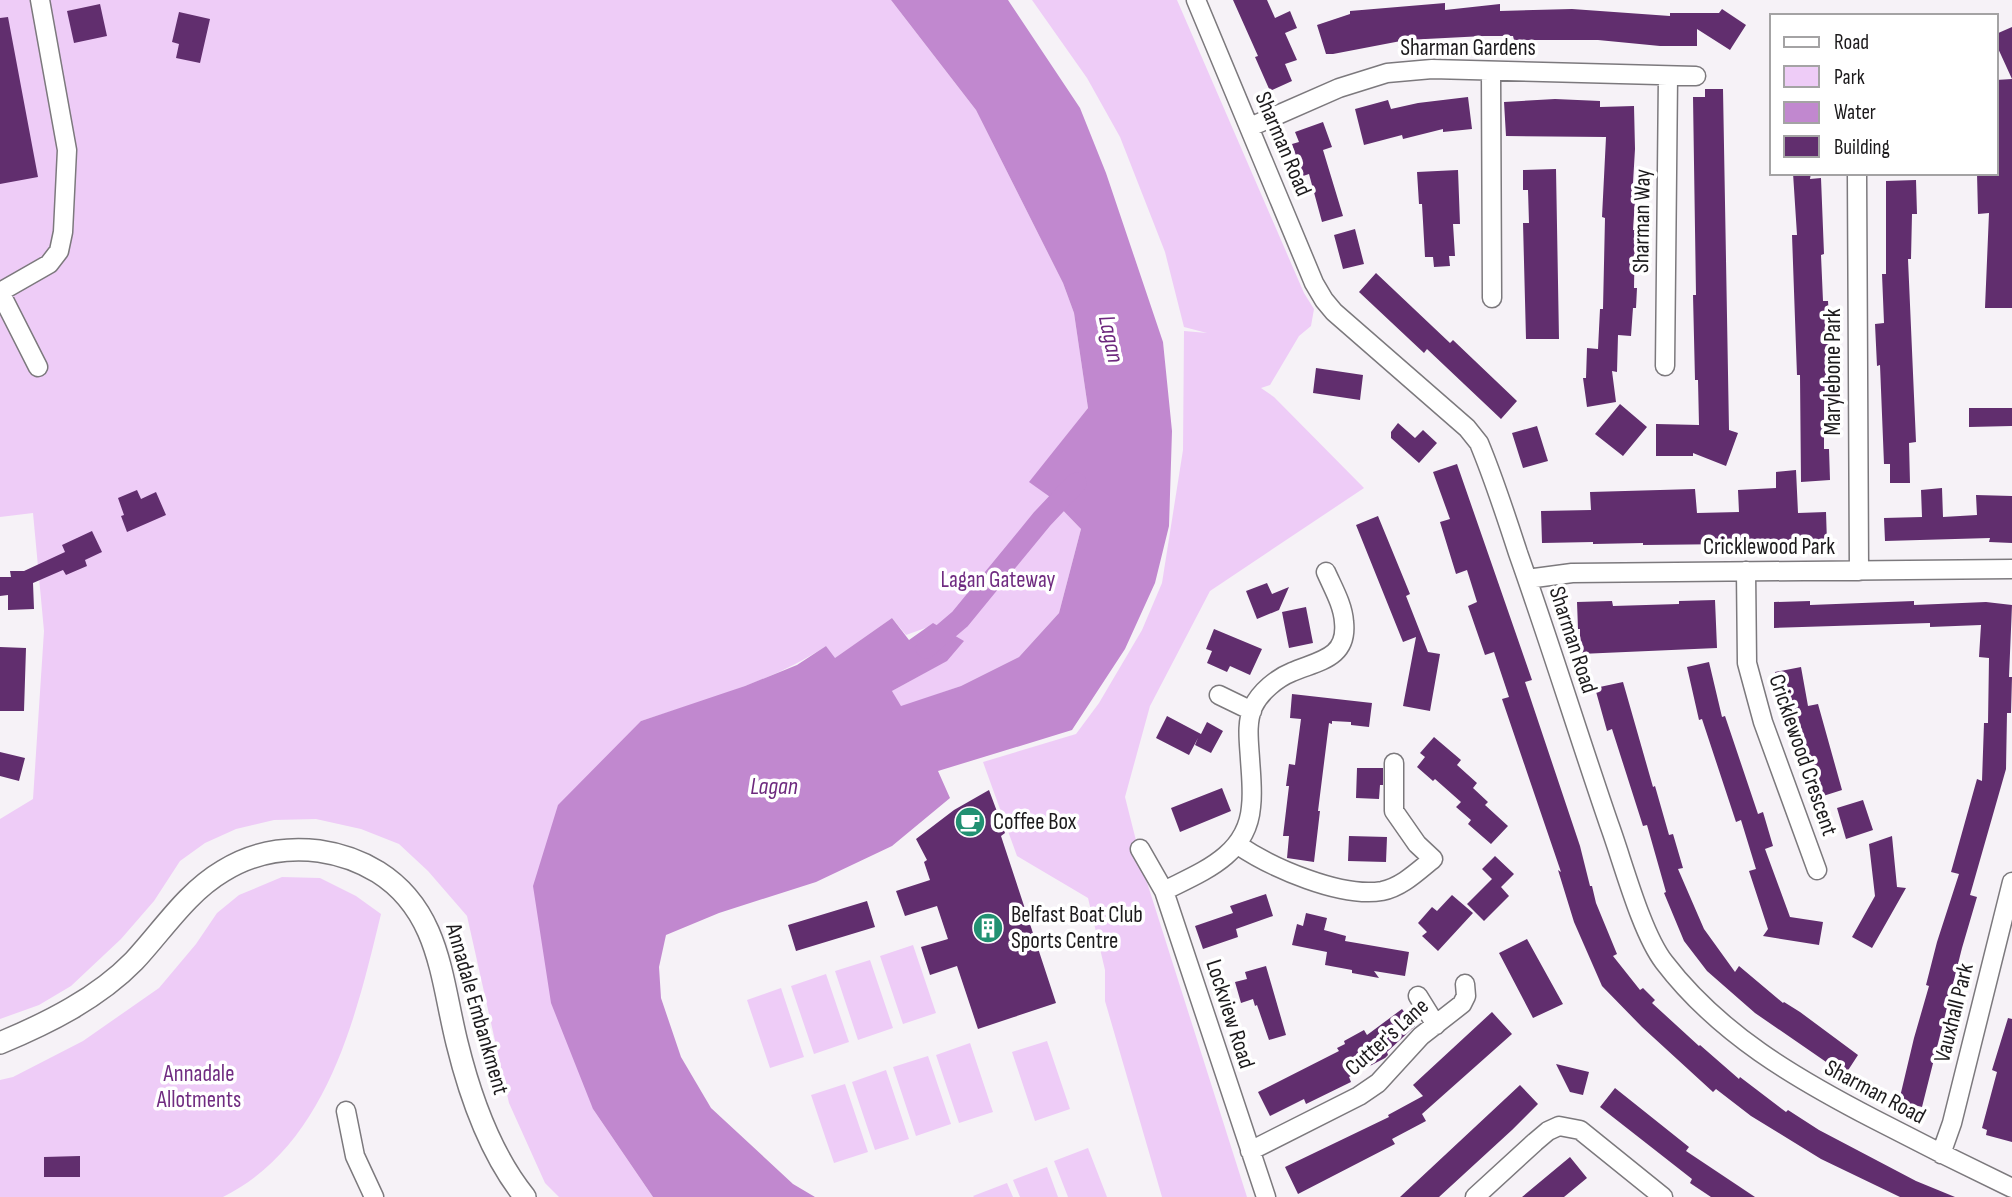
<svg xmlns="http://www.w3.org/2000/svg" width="2012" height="1197" font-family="'Sofia Sans Condensed',sans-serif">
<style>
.green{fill:#eeccf7}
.water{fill:#c188cf}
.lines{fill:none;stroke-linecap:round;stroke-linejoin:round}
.canal{stroke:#c188cf;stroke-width:21}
.building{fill:#612e6e}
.minor-casing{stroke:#7c797d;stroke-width:21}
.tertiary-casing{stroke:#7c797d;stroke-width:24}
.minor{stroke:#fff;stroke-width:18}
.tertiary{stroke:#fff;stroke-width:21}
.labels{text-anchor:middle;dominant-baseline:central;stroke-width:7;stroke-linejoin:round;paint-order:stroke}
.street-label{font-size:23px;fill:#1c1a1c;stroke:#fff}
.park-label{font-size:23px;fill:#702c81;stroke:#fff}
.poi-label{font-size:23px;fill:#1c1a1c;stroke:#fff;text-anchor:start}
.water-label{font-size:24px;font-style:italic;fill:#6d287d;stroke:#fff}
</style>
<rect width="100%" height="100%" fill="#f6f2f7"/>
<path class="green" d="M0,0H891L976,110L1063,283L1074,313L1088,408L1030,482L1050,497L1081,529L1059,613L1019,657L961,686L901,707L892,691L946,661L931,626L906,635L892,618L834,659L826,646C770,683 704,700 641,721L593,1109L653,1197H559L545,1183L509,1103L467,916L428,871L399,844L361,829L316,819L274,820L236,829L205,843L180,861L154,901L121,939L71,986L39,1005L0,1019V819L33,799L44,631L33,513L0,517Z
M1032,0H1177L1304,293L1314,309L1311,326L1299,336L1270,385L1261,388L1274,397L1364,488L1210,591L1150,706L1125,797L1145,876L1247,1197H1162L1105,1001V970L1088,898L1017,856L983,762L1076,734L1099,703L1142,630L1162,583L1183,450L1184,331L1207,333L1184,327L1165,252L1120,137L1087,78Z
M282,877L320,878L356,896L381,914C356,1017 327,1145 223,1197H0V1080L13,1077L83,1041L159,988L196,944L217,913L239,895Z
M913,945L936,1013L903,1024L880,956Z
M870,960L893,1028L858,1040L835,971Z
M826,974L849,1042L814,1054L791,986Z
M781,988L804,1057L770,1068L747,1000Z
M1047,1041L1070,1109L1035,1121L1012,1052Z
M970,1043L993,1112L959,1123L936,1055Z
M928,1056L951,1124L916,1136L893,1067Z
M886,1070L909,1139L875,1150L852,1082Z
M845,1084L868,1152L834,1163L811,1095Z
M1088,1148L1107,1197H1068L1054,1161Z
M1047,1167L1058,1197H1020L1013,1180Z
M1007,1183L1013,1197H974L973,1196Z"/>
<path class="water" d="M891,0H1008L1080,108L1106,173L1163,342L1172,431L1169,526L1155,583L1125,649L1072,730L938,771L950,798L892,846L816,882L719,913L666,935L659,967L661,998L681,1057L711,1108L793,1184L815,1197H653L593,1109L551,1003L533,886L558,805L641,721L745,686L797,665L826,646L835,658L892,618L909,640L933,623L964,641L947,661L892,691L901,706L961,686L1019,657L1059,613L1081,529L1050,497L1029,482L1088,408L1074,313L1063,283L976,110Z"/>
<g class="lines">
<path class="canal" d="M926,648L960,619L1042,519L1076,483"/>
</g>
<path class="building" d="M1233,0H1267L1275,18L1290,11L1297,28L1285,33L1297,60L1285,64L1292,81L1270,91L1255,57L1258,56Z
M1445,3V10L1500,4V11L1572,9L1670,16V13H1719L1722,9L1746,25L1730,50L1697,29V46H1660L1598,40H1514L1513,36H1484L1406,40L1333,54H1326L1317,25L1350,14V11Z
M100,4L107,36L74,43L67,11Z
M179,12L210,19L200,63L176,58L179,44L172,42Z
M8,17L38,177L0,184V18Z
M2012,27V308H1985L1989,213L1978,214L1977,173H1996V80L2012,79L1996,44V34Z
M1705,89H1723L1729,430L1738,433L1726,466L1693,453V456H1656V424L1699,425L1698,380H1695L1693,295H1696L1693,97H1705Z
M1468,97L1472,129L1443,132V129L1403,139L1402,135L1364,145L1355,109L1388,100L1391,109L1418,103Z
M1555,99L1600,101V107L1634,106L1635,149L1632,200H1635L1633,230H1635L1634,288H1637L1636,308H1633L1631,336L1618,335L1617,372L1612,371L1616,402L1587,407L1583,378H1586L1587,348L1598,349L1600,309H1603L1605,218L1602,217L1606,137L1506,136L1504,102Z
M1323,122L1332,147L1323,150L1343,216L1322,222L1309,174L1303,176L1292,144L1299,142L1295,132Z
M1556,169L1559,339H1526L1523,223H1529L1528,190H1523V170Z
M1458,170L1460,224H1453L1455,256H1449L1450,266L1434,267L1433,257H1425L1422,204H1419L1417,172Z
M1793,173H1811L1810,179L1821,178L1824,254L1821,255L1823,301H1828L1829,319L1828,399H1824V449H1829L1830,480L1801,482L1800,375H1797L1792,235H1797Z
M1916,180L1917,214H1912L1911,259H1908L1916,442L1909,443L1910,483H1890V464H1884L1880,365L1877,366L1875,324L1884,323L1882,274H1886V181Z
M1355,229L1364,264L1343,269L1334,235Z
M1376,273L1450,343L1453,340L1517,401L1501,419L1427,349L1424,353L1359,292Z
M1316,368L1363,375L1360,400L1313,393Z
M1620,404L1647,427L1623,456L1595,434Z
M1969,408H2012V426L1969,427Z
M1398,423L1415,438L1423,430L1437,443L1419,463L1391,438V432Z
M1537,426L1548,461L1523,468L1512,433Z
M1457,464L1532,680L1525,682L1580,846L1590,886H1592L1596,903L1617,954L1613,956L1640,990L1643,988L1655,1000L1652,1003L1699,1046L1700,1045L1739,1079L1740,1077L1786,1112L1788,1110L1819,1130L1916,1181L1955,1197H1900L1821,1159L1751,1116L1716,1089L1713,1092L1642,1027L1602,986L1574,922L1558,870L1561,872L1502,699L1509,697L1494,652L1485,655L1468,606L1477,602L1467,570L1456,574L1440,522L1450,519L1433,472Z
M1796,470L1798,513L1826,512L1827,543L1643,545V543L1593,544V542L1542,543L1541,511L1591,510L1590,492L1695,489L1697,513L1739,512L1738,490L1776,488V472Z
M1942,488L1943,517L1977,515L1976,495L2012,496V543L1989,542L1990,538L1885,541L1884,518L1922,517L1921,490Z
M137,490L141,499L156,492L166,515L127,532L121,516L124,515L118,498Z
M1378,516L1410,594L1406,596L1428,652L1440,654L1430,711L1403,706L1416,637L1403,642L1356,525Z
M92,531L102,552L85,560L87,566L66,575L63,570L33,583L34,609L8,610V595L0,596V577H11L10,571H24L65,552L62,545Z
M1267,583L1272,594L1289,587L1279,610L1257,619L1246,591Z
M1715,600L1717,648L1580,654V629H1578L1577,602L1612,601L1613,606L1679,604V601Z
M1810,601V605L1914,601V605L1986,602L2012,605L2009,677H2012L2011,713H2007L2006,769L1970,895L1977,897L1962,948L1922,1107L1899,1101L1914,1038L1929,986L1926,985L1937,942L1959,874L1951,872L1977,779L1982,781L1984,723H1988L1989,658L1979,657L1981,625L1930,627V623L1774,628V602Z
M1306,607L1313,643L1289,648L1282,612Z
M1214,629L1262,649L1250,675L1230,666L1227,672L1207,663L1212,651L1206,649Z
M0,647L26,648L24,711H0Z
M1709,662L1722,717L1725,716L1758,814L1763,812L1773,846L1765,849L1790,917L1823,922L1819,945L1763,936L1768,929L1749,871L1756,869L1741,820L1736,822L1702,719L1699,720L1687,667Z
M1801,667L1808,706L1818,704L1842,790L1820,797L1806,752L1800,754L1787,702L1781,704L1775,672Z
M1623,682L1653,787L1655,786L1669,835L1673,834L1683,868L1678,869L1704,929L1735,972L1739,966L1783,1003L1784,1002L1800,1012L1858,1055L1845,1075L1755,1013L1707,971L1684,941L1664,893L1666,892L1647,825L1643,826L1612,729L1607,731L1595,688Z
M1292,694L1372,703L1369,727L1351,725V722L1332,721V724L1329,723L1318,811H1320L1314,862L1287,858L1289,836H1283L1289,786H1286L1289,764L1295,765L1301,719L1290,718Z
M1167,716L1201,734L1207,722L1223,731L1211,753L1195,745L1198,738L1189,755L1156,738Z
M1434,737L1461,760L1457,765L1477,783L1473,788L1488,802L1485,805L1508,826L1491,844L1468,824L1471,820L1456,807L1461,802L1435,779L1433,781L1417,767L1425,757L1420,753Z
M0,752L25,758L19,781L0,776Z
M1357,768H1383V785H1380L1379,799L1356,798Z
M1222,788L1231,811L1180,832L1171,808Z
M989,790L1005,833L1001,836L1056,1003L978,1029L957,966L930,975L921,947L948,939L937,906L905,916L896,891L930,880L924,862L927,860L916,839L954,810Z
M1863,800L1873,830L1846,839L1837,808Z
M1349,836L1387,837L1386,862L1348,861Z
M1892,836L1897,887L1906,888L1872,948L1852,937L1875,896L1869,844Z
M1495,856L1514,874L1501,887L1509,896L1484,921L1467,904L1492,879L1482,869Z
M1266,894L1273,916L1236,929L1238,937L1203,949L1195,926L1233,913L1230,906Z
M1452,895L1473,913L1438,951L1422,936L1427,932L1418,923L1432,907L1437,911Z
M867,901L875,927L796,951L788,925Z
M1306,913L1327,918L1324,930L1346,936L1345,941L1409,952L1405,976L1374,971L1379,978L1352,973V970L1325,965L1327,952L1292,945L1297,924L1303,926Z
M1527,939L1563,1004L1533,1018L1499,953Z
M1266,966L1286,1035L1269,1040L1257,1005L1255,1006L1253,999L1241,1003L1235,982L1247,979L1245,972Z
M1402,1009L1415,1026L1387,1052L1388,1055L1385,1058L1349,1077L1351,1082L1306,1104L1304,1099L1270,1116L1258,1092L1339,1051L1337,1048L1345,1044L1344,1041L1364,1030L1367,1035Z
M1492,1012L1512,1034L1422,1114L1426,1121L1392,1139L1395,1144L1298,1194L1285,1167L1389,1117L1388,1115L1423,1096L1413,1085Z
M2008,1018L2012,1019V1142L1986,1135L1987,1130L1982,1128L1997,1072L1992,1070Z
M1556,1064L1589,1072L1583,1095L1570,1092Z
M1520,1085L1538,1104L1512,1130L1439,1197H1400Z
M1615,1088L1689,1147L1686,1151L1755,1197H1711L1690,1183L1692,1179L1600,1107Z
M80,1156V1177H44V1157Z
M1570,1157L1587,1178L1564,1197H1522Z"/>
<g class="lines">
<g class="minor-casing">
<path id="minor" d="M1196,0L1314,283L1324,300L1334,312L1467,428L1479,443C1494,479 1506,516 1518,553C1550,643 1578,734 1609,824C1623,862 1641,932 1664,962C1719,1034 1795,1078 1874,1119C1920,1143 1966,1166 2012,1188
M1491,72L1492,298
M1250,127L1339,88L1387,73L1432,69L1696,76
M1857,173L1859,571
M1665,366L1668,76
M38,367L0,292L49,264L59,251L63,232L67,150L40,0
M1746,571L1747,663L1763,722L1817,870
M1527,579L1572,573L2012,569
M1219,695L1252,711
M1238,845C1272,868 1341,898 1382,891C1402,887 1418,871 1433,859L1417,844L1394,811V763
M1140,849L1164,891L1266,1197
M1164,891C1201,872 1247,856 1251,807C1253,792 1251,775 1250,759C1249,742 1246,723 1253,707C1260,692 1277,678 1292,672C1317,661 1348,659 1344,622C1343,605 1333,588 1326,572
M1418,996L1436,1025
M346,1111L355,1156L374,1197
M1250,1151L1359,1096L1378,1083L1421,1036L1462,1004L1466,996L1465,984
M1941,1154L1952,1123L2012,882
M1475,1197L1535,1142L1548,1131L1559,1126L1580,1130L1663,1197"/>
</g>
<g class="tertiary-casing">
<path id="tertiary" d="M0,1043C48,1023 98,998 134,961C163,930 186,893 223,871C252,853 286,847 319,851C340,854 360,861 378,872C440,911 441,979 457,1043C470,1096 491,1155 525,1197"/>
</g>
<use href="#minor" class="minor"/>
<use href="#tertiary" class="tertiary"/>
</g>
<defs>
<g id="cafe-disc" transform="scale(1.575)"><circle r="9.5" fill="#229172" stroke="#fff"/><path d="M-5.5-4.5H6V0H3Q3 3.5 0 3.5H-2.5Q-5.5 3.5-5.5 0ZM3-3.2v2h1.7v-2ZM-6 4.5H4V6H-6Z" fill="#fff"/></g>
<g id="building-disc" transform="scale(1.575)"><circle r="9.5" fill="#229172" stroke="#fff"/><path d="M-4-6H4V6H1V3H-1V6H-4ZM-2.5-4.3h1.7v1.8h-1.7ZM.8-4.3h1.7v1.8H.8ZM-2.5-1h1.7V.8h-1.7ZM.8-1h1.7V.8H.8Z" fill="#fff"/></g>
</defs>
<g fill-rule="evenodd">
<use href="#cafe-disc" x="970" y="822"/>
<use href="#building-disc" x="988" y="928"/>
</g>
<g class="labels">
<g class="street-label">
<text x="1468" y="48">Sharman Gardens</text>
<text transform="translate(1283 144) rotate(67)">Sharman Road</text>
<text transform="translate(1642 221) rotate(-89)">Sharman Way</text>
<text transform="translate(1833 372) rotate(-90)">Marylebone Park</text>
<text x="1769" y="547">Cricklewood Park</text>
<text transform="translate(1573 640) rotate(72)">Sharman Road</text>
<text transform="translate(1803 755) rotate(71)">Cricklewood Crescent</text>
<text transform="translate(477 1009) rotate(74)">Annadale Embankment</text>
<text transform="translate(1954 1013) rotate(-76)">Vauxhall Park</text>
<text transform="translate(1230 1014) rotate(72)">Lockview Road</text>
<text transform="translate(1387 1037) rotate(-42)">Cutter's Lane</text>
<text transform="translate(1875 1092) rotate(28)">Sharman Road</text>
</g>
<g class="park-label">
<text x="998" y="580">Lagan Gateway</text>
<text x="199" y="1074">Annadale<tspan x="199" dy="26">Allotments</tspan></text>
</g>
<g class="poi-label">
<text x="993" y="822">Coffee Box</text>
<text x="1011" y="915">Belfast Boat Club<tspan x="1011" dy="26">Sports Centre</tspan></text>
</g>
<g class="water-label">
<text transform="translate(1111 339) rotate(78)">Lagan</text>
<text x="774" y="786">Lagan</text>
</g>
</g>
<rect x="1770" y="14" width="228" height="161" fill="#ffffff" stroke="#a4a3a4" stroke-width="2"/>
<rect x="1784" y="37" width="35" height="10" fill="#ffffff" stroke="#a4a3a4" stroke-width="2"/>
<text x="1834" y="49" font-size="21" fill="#1c1a1c">Road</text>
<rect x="1784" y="66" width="35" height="21" fill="#eeccf7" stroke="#a4a3a4" stroke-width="2"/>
<text x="1834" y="84" font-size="21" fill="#1c1a1c">Park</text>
<rect x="1784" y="102" width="35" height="21" fill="#c188cf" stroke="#a4a3a4" stroke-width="2"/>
<text x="1834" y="119" font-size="21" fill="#1c1a1c">Water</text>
<rect x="1784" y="136" width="35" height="21" fill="#612e6e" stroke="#a4a3a4" stroke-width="2"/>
<text x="1834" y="154" font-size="21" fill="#1c1a1c">Building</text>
</svg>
